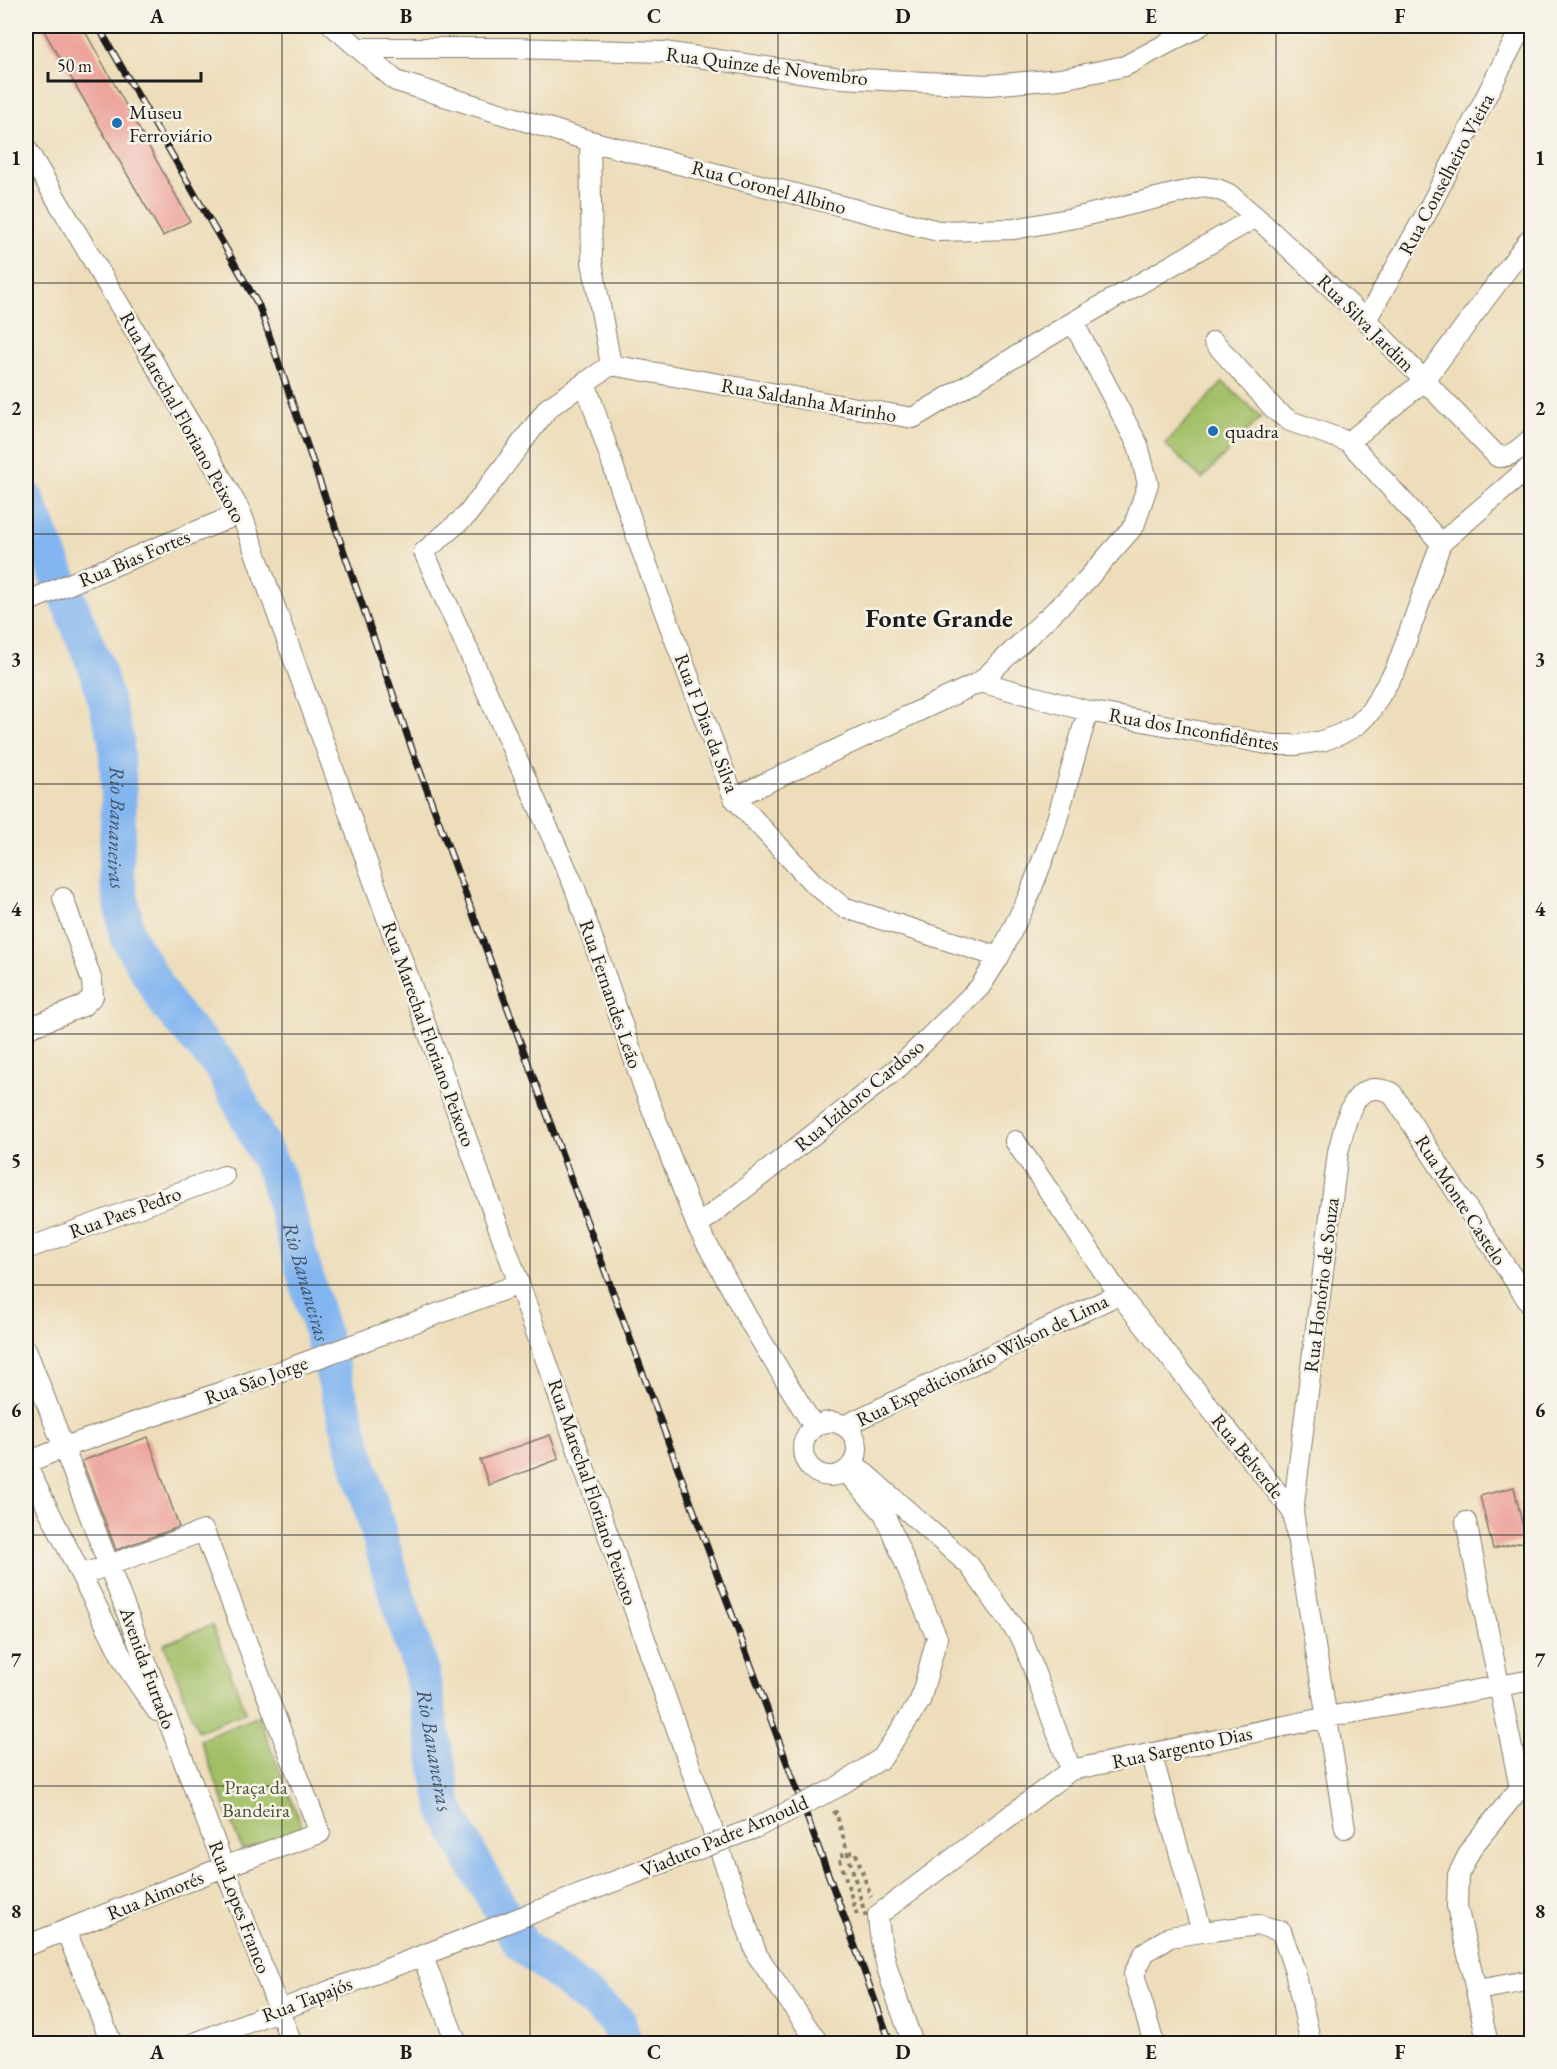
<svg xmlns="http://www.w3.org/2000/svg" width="1557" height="2069" font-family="'EB Garamond',serif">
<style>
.green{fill:#a2bf66;stroke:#5f6e41;stroke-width:1.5}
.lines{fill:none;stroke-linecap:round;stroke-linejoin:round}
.river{stroke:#83b6f0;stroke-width:36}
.building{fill:#ec9f97}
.minor-casing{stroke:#847c6b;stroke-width:22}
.path{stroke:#847c6b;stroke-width:4;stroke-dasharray:4.5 4.5;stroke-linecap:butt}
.minor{stroke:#fff;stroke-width:20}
.rail-casing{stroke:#1c1c1c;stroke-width:7}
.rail{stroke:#f7f3e8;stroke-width:4.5;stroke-dasharray:14;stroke-linecap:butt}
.minor-bridge-casing{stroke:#847c6b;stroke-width:22;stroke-linecap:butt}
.path-bridge{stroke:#847c6b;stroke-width:4;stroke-dasharray:4.5 4.5;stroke-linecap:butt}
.minor-bridge{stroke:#fff;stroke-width:20}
.grid{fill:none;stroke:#1c1c1c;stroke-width:1.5;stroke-opacity:0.55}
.poi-dot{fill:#1f6fb2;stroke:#f7f3e8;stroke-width:2}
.labels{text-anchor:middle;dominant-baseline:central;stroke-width:5;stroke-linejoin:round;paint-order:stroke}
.street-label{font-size:20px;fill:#1c1c1c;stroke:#f7f3e8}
.poi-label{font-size:20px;fill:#1c1c1c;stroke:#f7f3e8;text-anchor:start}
.park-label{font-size:20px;fill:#4b5536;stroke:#f7f3e8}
.water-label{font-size:21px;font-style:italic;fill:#405266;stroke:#f7f3e8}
.district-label{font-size:26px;font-weight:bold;fill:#1c1c1c;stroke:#f7f3e8}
.neatline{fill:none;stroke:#1c1c1c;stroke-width:2}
.grid-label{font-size:20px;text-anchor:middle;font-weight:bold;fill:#1c1c1c}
</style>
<rect width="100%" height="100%" fill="#f7f3e8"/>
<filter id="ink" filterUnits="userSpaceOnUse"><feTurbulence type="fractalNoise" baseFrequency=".0167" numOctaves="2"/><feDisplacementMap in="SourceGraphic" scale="12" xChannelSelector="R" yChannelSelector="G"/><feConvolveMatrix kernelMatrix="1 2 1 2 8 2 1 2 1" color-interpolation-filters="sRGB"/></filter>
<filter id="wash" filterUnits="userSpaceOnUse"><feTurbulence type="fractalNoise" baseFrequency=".008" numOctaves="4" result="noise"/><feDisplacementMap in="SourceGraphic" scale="24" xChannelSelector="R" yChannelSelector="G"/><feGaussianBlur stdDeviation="1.35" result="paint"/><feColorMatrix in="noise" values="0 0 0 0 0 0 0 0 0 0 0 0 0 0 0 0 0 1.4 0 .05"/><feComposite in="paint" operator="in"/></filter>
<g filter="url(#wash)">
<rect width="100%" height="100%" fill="#edddba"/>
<path class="green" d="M1223,382L1261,417L1202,479L1165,444Z
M212,1625L246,1712L198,1731L164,1644Z
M258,1716L303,1829L242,1850L200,1740Z"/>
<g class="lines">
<path class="river" id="s1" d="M26,499L98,672L116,739L119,797L116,869L127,936L169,1007L223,1068L277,1176L390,1573L421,1670L445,1807L473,1862L522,1945L618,2021L624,2044"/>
</g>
<g id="blocks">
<path class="building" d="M41,26H82L190,221L163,236Z
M550,1435L559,1459L489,1485L480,1460Z
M148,1437L179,1527L116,1550L82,1461Z
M1514,1487L1526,1541L1493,1549L1480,1496Z"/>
</g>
</g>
<g filter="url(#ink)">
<use href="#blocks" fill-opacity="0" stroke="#847c6b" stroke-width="1.5"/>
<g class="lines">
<g class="minor-casing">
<path id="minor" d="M333,26L396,81L590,141L938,231L1014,229L1079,217L1202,187L1217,189L1229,194L1256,217L1366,320L1498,457C1512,458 1522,446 1532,438
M358,48H512L664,52L840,78L989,85L1061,79L1125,66L1200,26
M590,141L592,262L611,365
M26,148L197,435L241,513L519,1284L757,1955L819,2044
M1366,320L1426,214L1522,26
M1214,342L1276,411L1290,421L1349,442L1441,543
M585,382L640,546L734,798L813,883L843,907L999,957
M1349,442L1424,381L1532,236
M26,602L241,513
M980,682L1083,584L1134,526L1148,484L1138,445L1073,322
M734,798L980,682L1088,711L1273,745H1297L1322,741L1341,734L1357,725L1370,712L1396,669L1441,543L1532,465
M26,1029L83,1006L93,996L92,981L63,898
M1015,1141L1119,1294L1293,1512L1345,1828
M697,1226L899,1067L980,987L999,957L1028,898L1053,833L1088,711
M26,1249L224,1176
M26,1349L292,2044
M803 1449a27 27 0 1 1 54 0a27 27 0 1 1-54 0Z
M844,1426L1119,1294
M814,1427L748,1319L697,1226L644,1088L575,888L424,552L467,515L548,408L611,365L913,418L1073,322L1256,217
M26,1463L65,1447L290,1368L519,1284
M853,1463L969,1565L1023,1641L1071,1770
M26,1465L127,1667L157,1711
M847,1473L884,1513L937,1638
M1293,1512L1338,1152C1344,1132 1349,1088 1376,1089C1381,1089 1386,1091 1391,1092L1532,1307
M1466,1522L1520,1788L1472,1847L1458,1875L1457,1906L1488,2044
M1151,1753L1202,1932L1170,1937L1145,1952L1134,1974L1154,2044
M66,1931L112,2044
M1202,1932L1259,1925L1281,1931L1295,1971L1311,2044
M26,1946L226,1866L320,1833L204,1531L81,1575
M422,1955L457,2044
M1477,1990L1532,1980
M192,2044L670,1860
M913,2044C899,2002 880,1959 878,1915L1071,1770L1328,1717L1532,1680"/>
</g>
<path class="path" d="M857,1915L839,1856L855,1851L871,1897"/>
<use href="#minor" class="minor"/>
<g class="rail-casing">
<path id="rail" d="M98,26L259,306L413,752L891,2044"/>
</g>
<use href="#rail" class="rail"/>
<g class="minor-bridge-casing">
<path id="minor-bridge" d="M670,1860L755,1828L836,1788L882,1758L920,1701L937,1638"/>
</g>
<path class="path-bridge" d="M833,1814L836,1812L867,1921"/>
<use href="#minor-bridge" class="minor-bridge"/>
</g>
</g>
<path class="grid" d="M282,26V2044M530,26V2044M778,26V2044M1027,26V2044M1276,26V2044M26,283H1532M26,534H1532M26,784H1532M26,1034H1532M26,1285H1532M26,1535H1532M26,1786H1532"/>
<g class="poi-dot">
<circle cx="117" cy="123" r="6"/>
<circle cx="1213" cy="431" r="6"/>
</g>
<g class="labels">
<g class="street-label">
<text transform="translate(767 66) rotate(7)">Rua Quinze de Novembro</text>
<text transform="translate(1446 174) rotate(-62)">Rua Conselheiro Vieira</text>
<text transform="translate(769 187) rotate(15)">Rua Coronel Albino</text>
<text transform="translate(1366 323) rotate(45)">Rua Silva Jardim</text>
<text transform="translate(809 400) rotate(10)">Rua Saldanha Marinho</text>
<text transform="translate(183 417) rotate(61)">Rua Marechal Floriano Peixoto</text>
<text transform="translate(134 558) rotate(-23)">Rua Bias Fortes</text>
<text transform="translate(707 723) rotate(69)">Rua F Dias da Silva</text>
<text transform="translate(1194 729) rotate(10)">Rua dos Inconfidêntes</text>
<text transform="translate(611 994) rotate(71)">Rua Fernandes Leão</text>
<text transform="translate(429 1034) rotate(70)">Rua Marechal Floriano Peixoto</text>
<text transform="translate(859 1095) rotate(-40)">Rua Izidoro Cardoso</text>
<text transform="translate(1461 1200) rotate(57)">Rua Monte Castelo</text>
<text transform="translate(125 1212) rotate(-20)">Rua Paes Pedro</text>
<text transform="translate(1321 1285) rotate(-83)">Rua Honório de Souza</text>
<text transform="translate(982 1360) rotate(-26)">Rua Expedicionário Wilson de Lima</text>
<text transform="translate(256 1380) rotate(-20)">Rua São Jorge</text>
<text transform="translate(1248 1456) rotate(51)">Rua Belverde</text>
<text transform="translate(593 1492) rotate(71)">Rua Marechal Floriano Peixoto</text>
<text transform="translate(148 1668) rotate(70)">Avenida Furtado</text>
<text transform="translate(1182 1747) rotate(-12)">Rua Sargento Dias</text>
<text transform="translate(724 1836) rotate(-23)">Viaduto Padre Arnould</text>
<text transform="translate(155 1895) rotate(-22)">Rua Aimorés</text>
<text transform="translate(240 1907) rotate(69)">Rua Lopes Franco</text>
<text transform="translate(307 1999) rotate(-21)">Rua Tapajós</text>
</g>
<g class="poi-label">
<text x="129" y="112">Museu<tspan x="129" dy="23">Ferroviário</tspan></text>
<text x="1225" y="431">quadra</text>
</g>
<g class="park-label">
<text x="256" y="1787">Praça da<tspan x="256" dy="23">Bandeira</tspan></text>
</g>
<g class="water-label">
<text stroke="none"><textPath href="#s1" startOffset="345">Rio Bananeiras</textPath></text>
<text stroke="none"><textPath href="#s1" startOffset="849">Rio Bananeiras</textPath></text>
<text stroke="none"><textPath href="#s1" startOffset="1335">Rio Bananeiras</textPath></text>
</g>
<g class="district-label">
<text x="939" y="618">Fonte Grande</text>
</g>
</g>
<rect width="1557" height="2069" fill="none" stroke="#f7f3e8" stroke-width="66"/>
<path d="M48 72v9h153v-9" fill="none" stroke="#1c1c1c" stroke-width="3"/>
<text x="57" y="72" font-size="18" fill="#1c1c1c" stroke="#f7f3e8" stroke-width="4.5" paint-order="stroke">50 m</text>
<rect x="33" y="33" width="1491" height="2003" class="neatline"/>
<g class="grid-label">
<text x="157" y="23">A</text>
<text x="406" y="23">B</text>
<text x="654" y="23">C</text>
<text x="903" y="23">D</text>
<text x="1151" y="23">E</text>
<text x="1400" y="23">F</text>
<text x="16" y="165">1</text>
<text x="1540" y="165">1</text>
<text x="16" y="415">2</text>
<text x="1540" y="415">2</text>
<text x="16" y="666">3</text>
<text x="1540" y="666">3</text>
<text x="16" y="916">4</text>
<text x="1540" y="916">4</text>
<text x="16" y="1167">5</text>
<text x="1540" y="1167">5</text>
<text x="16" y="1417">6</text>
<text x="1540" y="1417">6</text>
<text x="16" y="1667">7</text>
<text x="1540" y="1667">7</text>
<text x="16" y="1918">8</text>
<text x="1540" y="1918">8</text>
<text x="157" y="2059">A</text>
<text x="406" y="2059">B</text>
<text x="654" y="2059">C</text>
<text x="903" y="2059">D</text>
<text x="1151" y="2059">E</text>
<text x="1400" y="2059">F</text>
</g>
</svg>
